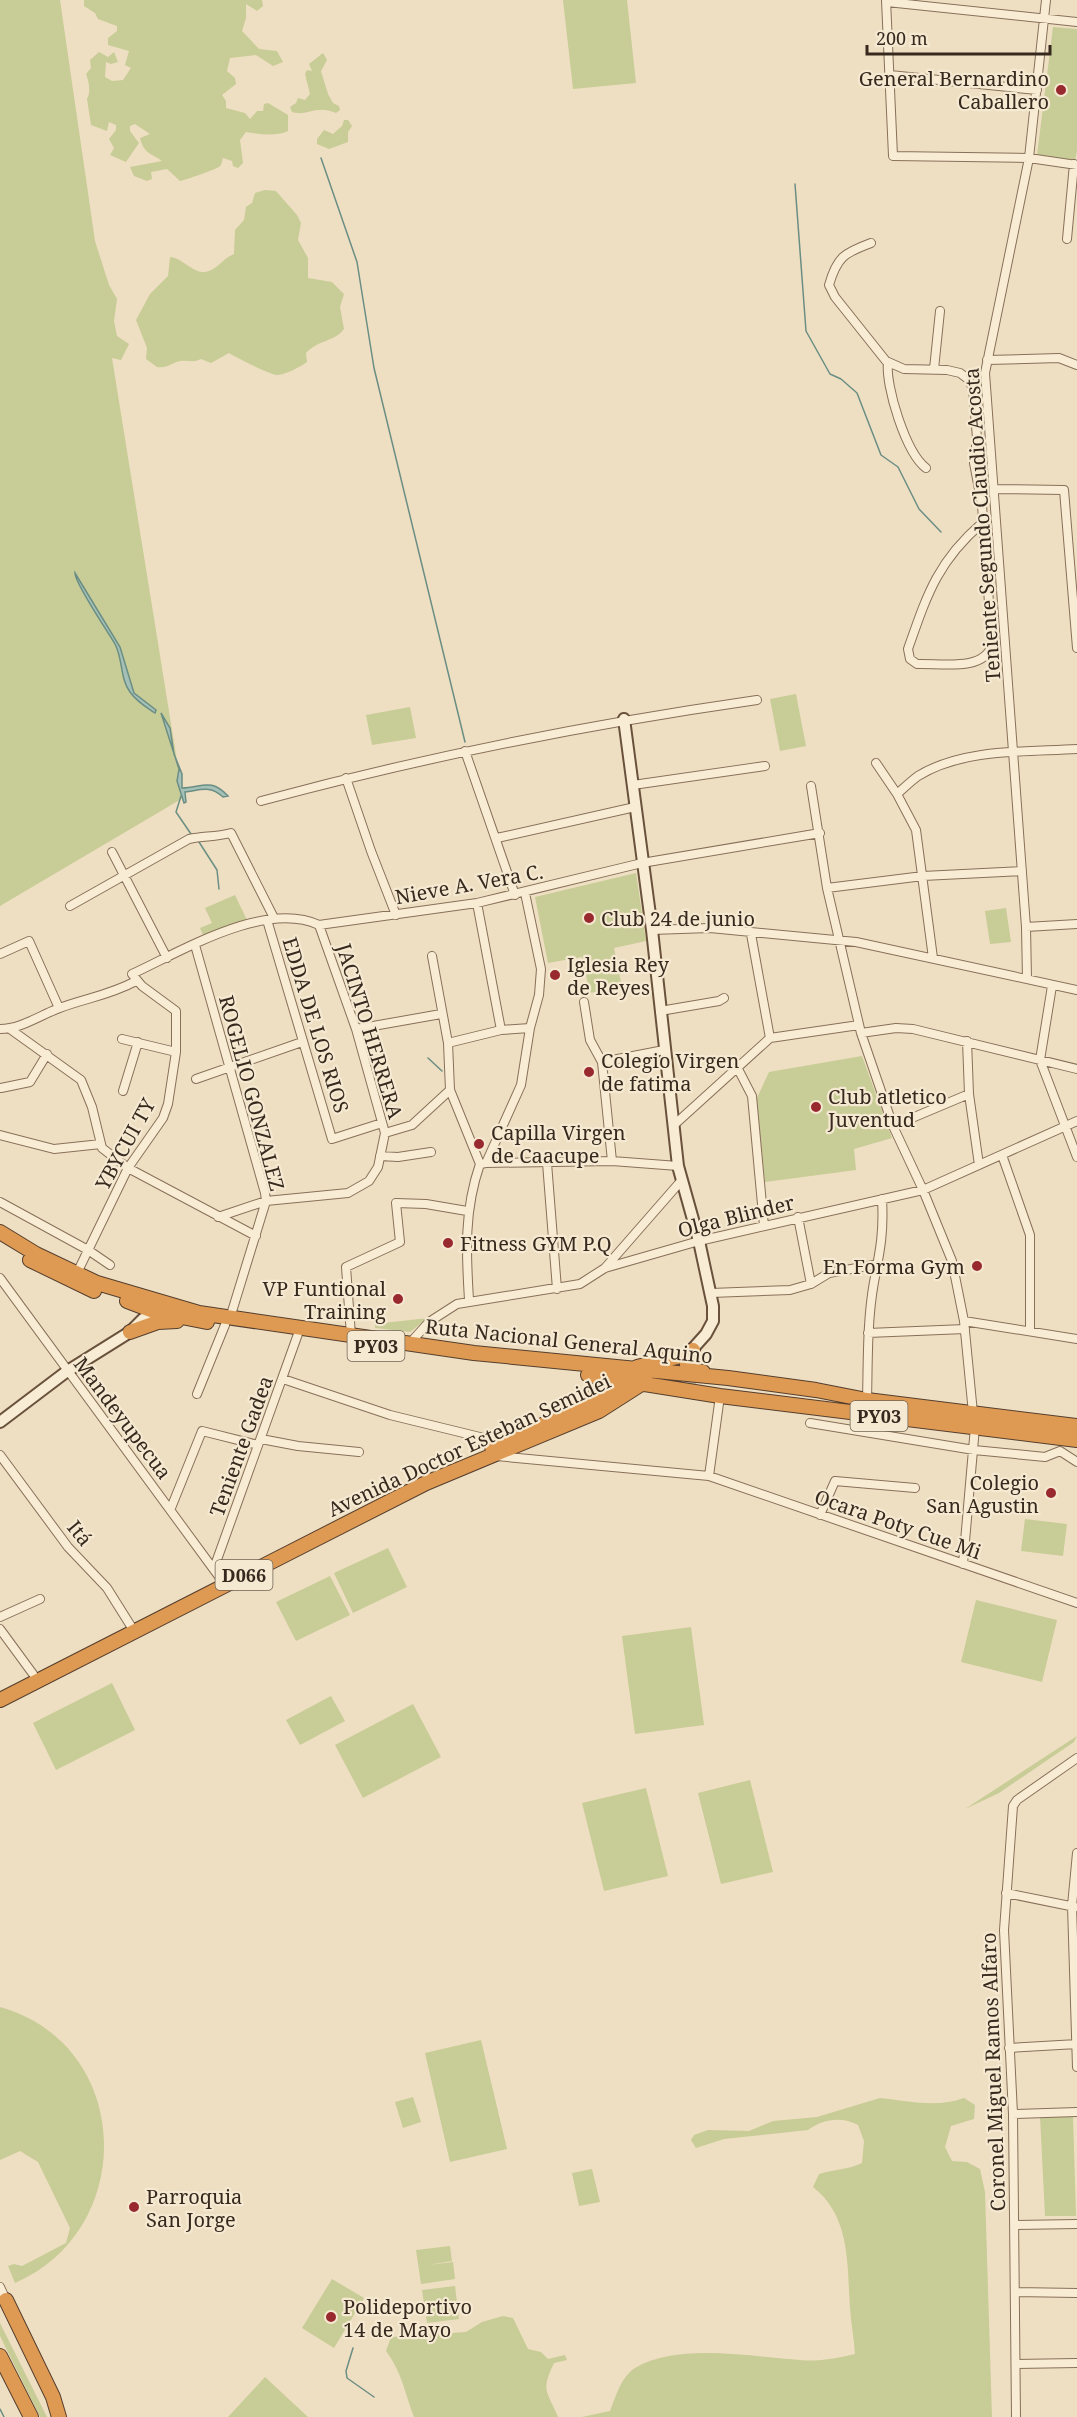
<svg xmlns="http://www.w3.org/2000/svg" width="1077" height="2417" font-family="'Noto Serif',serif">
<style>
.green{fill:#c8cc96}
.water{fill:#a4c0b7;stroke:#6b8e84;stroke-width:1.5}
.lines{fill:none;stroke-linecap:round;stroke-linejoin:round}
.stream{stroke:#6b8e84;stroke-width:1.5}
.highway-tunnel{stroke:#c9bba1;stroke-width:14;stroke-dasharray:14 7;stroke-linecap:butt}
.street-casing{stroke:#887059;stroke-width:10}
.secondary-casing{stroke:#69513c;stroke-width:14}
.highway-casing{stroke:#553e2e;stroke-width:16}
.street{stroke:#f9ecd5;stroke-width:8}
.secondary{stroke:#f9ecd5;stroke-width:10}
.highway{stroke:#de9a52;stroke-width:14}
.poi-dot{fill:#97292f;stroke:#f5e9d2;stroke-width:2}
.labels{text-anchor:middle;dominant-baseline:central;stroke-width:4.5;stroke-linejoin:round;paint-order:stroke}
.shield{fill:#f5e9d2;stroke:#706353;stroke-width:1.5}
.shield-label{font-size:18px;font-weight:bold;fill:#37291d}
.poi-label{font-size:20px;fill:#37291d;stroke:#f5e9d2;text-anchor:start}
.street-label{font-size:20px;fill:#37291d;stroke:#f5e9d2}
</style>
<rect width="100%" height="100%" fill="#eedfc2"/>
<path class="green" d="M0,0H60L95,241L109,285L117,299L114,321L117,336L129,344L121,360L112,358L183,798L0,906Z
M84,0H262L263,6L257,11L246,4V18L242,31L259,49L277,51L283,62L273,66L256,55L230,58L227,71L235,78L236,84L222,95L226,101V108L245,113L250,119L257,111H263L264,104L268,103L288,115V131C275,137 259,134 246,132L240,140L243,163L238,168L233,166L232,161L223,158C222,160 222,164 220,166C218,169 185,180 180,181L167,169L151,172L152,179L147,181L134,176L130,167L162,161C151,153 144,154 140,138L150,134L135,124L130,126V131L139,143L126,162L110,155L114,148L109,139L116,130V125L109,122L107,131L91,125L87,99C91,92 89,81 86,74L91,68L90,60L99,52L108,57L114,52L118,62L111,64L106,62L105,77L112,81L123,80L131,68L125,65L129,51L108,45V38L117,31V26L98,19L95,13L84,6Z
M563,0H627L636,83L573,89Z
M1053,27L1077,29V151L1075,161L1037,155Z
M323,53L327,60L321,71L328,94L333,103L339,106L340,110L336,113C316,104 307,117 292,112L290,107L296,103L298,98L305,100L310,94L305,74L307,70L312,71L309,64Z
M344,120H348L352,126L348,132V142L329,149L317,144V139L324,130L333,134L342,126Z
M265,190L276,191L297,215L301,223L298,240L308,258V278L332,282L344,294L340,307L344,329C336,341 318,340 306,353L307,362C300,367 285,375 276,375C269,374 237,358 229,353L211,363L201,359C193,363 189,360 181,361C172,362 168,369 157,367L146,359L147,348L136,320L150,294L168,276L170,257C183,258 192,273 205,272C216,271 223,258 234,254L235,230L244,220L246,207L252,203L255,193Z
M796,694L806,746L780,751L770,699Z
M410,707L416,738L372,745L366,715Z
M636,873L646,941L614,948L622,987L590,993L582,957L548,963L535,897Z
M235,895L247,920L203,935L200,928L212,923L205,908Z
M1006,908L1011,942L990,944L985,911Z
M862,1056L892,1138L854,1149L856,1170L765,1182L756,1100L769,1072Z
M428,1318L410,1332L375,1328V1324Z
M1025,1519L1067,1524L1063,1556L1021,1551Z
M388,1548L407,1587L353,1613L334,1573Z
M330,1576L350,1615L296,1641L276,1602Z
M976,1600L1057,1620L1042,1682L961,1662Z
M691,1627L704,1725L635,1734L622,1636Z
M112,1683L135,1730L56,1770L33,1723Z
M331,1696L345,1721L300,1745L286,1720Z
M413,1704L441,1757L363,1798L335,1745Z
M1077,1736L1074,1742L999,1793L965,1809Z
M750,1780L773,1872L721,1884L698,1793Z
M646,1788L668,1876L604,1891L582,1803Z
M0,2007C133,2044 139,2229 15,2283L8,2266L14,2264L22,2266L66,2243L70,2228L38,2162L20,2151L0,2160Z
M481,2040L507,2149L450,2162L425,2053Z
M413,2097L421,2122L403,2128L395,2102Z
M880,2098C908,2101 937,2108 964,2098L975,2105L974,2119L951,2126L945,2147L952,2161L967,2162L980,2169L985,2192L992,2417H582L610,2411C616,2396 621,2377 635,2368C678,2342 753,2357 800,2360C818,2362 838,2358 855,2354C854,2339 851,2323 850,2308C847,2264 851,2217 813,2187L819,2174C834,2169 848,2170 862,2163L864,2141L858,2125C842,2116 822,2119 808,2130L724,2139L696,2148L691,2140L694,2135L708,2130L749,2131L773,2121L817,2117Z
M1040,2116H1073L1076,2216H1045Z
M592,2169L600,2202L579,2206L572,2173Z
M450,2246L452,2261L428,2265L453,2262L455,2279L421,2284L416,2250Z
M332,2279L364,2298L334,2348L302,2328Z
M455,2286L459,2319L427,2323L422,2290Z
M503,2316L513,2318L528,2349L541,2352L548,2359L565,2355L567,2360L554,2363C541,2391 546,2389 558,2417H414C405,2394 402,2372 386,2351L391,2337L466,2332L482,2322Z
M0,2323L47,2417H40L0,2336Z
M265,2377L308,2417H228Z"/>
<path class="water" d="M75,573L120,647L134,693L156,710L155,713C146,707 137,702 130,692C120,679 123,659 115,644C107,630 75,584 75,573Z
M161,713L170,728L174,754L182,774V788C203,787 211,778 228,796L223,797C210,785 201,790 185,792L186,802L184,803L177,781L179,769Z"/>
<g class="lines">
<path class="stream" d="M321,158L357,262L374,368L465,742
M795,184L806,331L830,374L841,379L857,393L881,455L898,467L919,509L941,532
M181,796L176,812L191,834
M199,842L217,870L219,889
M428,1058L442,1071
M353,2348L346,2371L347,2378L374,2397
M0,2409L4,2417"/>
<path class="highway-tunnel" d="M642,1382L666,1379L696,1383"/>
<g class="street-casing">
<path id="street" d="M886,0L893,156L1029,158L1077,165
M887,2L1077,22
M890,75L1037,90
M1067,239L1074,164
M871,243C844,253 837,257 829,285L835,297L886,361L904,369L947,370L960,373L968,379L973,388L977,438L974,463L982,505L992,645C984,672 940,663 917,664L910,659L908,649C927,595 937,562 982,523
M987,360L1059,358L1077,365
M888,362C885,386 906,453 926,468
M934,369L940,311
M994,489L1064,490L1077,648
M465,751L515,895
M876,763L897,794L916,830L933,958
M346,778L371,851L396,915
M633,785L765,766
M811,786L827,888L861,1033L893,1126L923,1190L952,1261L964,1321L973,1413
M897,794C904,788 911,781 918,776C963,748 1027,752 1077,749
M261,801C424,757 590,724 757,700
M497,838L635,807
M112,852L167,958
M827,888L923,876L1022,871
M477,903L501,1030
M70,906L189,839C204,836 216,837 231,833L274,918
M267,920L332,1139L382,1123
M1026,927L1077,924
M652,930L710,928L856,942L1077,990
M751,934L770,1038
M195,945L265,1193L266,1201L230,1318
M0,954L29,941L59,1008
M432,956L448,1043L450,1090L480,1164
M1027,979L1026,927L985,373L1029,158L1046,0
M1052,986L1040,1060L1077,1157
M584,1002L590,1040L602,1062L612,1161
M660,1011L719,1001L724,998
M0,1029C20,1029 39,1016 57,1009C85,998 108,996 136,981
M10,1029L81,1080L92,1107L102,1148L128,1168L256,1236
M356,1029L441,1014
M861,1033L896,1028L913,1029L1077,1069
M122,1039L176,1052
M967,1041L969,1094L979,1165
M448,1043L501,1030L530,1028
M602,1062L664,1050
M737,1067L752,1096L764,1226
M196,1079L302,1042
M1,1088L30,1082L47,1054
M123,1091L138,1042
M674,1125L770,1038L859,1025
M893,1126L969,1094
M385,1133L412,1125L450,1090
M0,1135L54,1149L101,1144
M1002,1155L1030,1235V1331
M380,1156L398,1157L431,1152
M486,1163L612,1161L678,1166
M547,1163L557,1289
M0,1202L88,1250L110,1265
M218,1217L266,1201L348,1193L369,1181L378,1167L385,1133L356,1029L319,925
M798,1217L811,1284
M605,1268L681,1181
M77,1273L128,1168L163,1118L168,1104L176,1052V1011L142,986L132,974C182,951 265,900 319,925L477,903L642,863L820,833
M0,1278L220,1578
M711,1293L790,1290L811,1284L829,1273L879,1264
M469,1300C466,1252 464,1210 480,1164L486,1163L521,1085L530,1028L539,995L541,969L525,893
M964,1321L1077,1339
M868,1333L965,1329
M351,1335L346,1267L400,1242L396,1203L426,1204L467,1211
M410,1343L429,1322L457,1304L580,1284L605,1268L699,1241L923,1190L1077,1121
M283,1379L390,1415L488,1439L496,1445
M197,1394L225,1325
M867,1400C868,1361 867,1321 874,1282C880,1251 884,1232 882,1199
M810,1423L974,1450L1045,1457L1060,1451L1077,1462
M261,1439L298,1446L359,1452
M0,1455L68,1547L107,1588L134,1631
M496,1456L709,1476L1077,1603
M709,1476L720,1396
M171,1508L202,1431L258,1445
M820,1515L835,1481L915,1488
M963,1564L975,1427
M214,1568L298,1334
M0,1617L40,1599
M0,1629L33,1674
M1077,1853L1072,1906L1077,2067
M1006,1893L1075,1907
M1009,2048L1077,2044
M1013,2114L1077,2112
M1015,2225L1077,2224
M0,2287L6,2300
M1016,2292L1077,2293
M1016,2364L1077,2363
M1016,2417L1013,2114L1004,1930L1013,1806L1017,1800L1077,1758"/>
</g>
<g class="secondary-casing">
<path id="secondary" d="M624,719L652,930L678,1166L699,1241L713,1306V1321L706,1334L689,1353
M0,1422L66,1372L130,1332L143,1319L159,1311"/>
</g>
<g class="highway-casing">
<path id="highway" d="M0,1232L36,1254L97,1283L199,1313L474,1353L728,1378L816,1390L867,1400L1077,1426
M30,1260L94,1291
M127,1301L156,1312L207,1322
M130,1332L158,1322L177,1321
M693,1350L687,1358V1365L691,1370L703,1372
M637,1367L677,1357
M588,1375L720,1396L1077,1440
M589,1399L632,1381
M492,1447L600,1400
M0,1700L426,1483L599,1411L646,1381
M6,2300L53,2397L59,2417
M0,2356L31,2417"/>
</g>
<use href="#street" class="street"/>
<use href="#secondary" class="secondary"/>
<use href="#highway" class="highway"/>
</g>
<g class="poi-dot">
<circle cx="1061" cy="90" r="6"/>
<circle cx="589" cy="918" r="6"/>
<circle cx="555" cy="975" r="6"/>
<circle cx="589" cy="1072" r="6"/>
<circle cx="816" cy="1107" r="6"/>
<circle cx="479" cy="1144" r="6"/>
<circle cx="448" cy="1243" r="6"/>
<circle cx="977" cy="1266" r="6"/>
<circle cx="398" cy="1299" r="6"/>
<circle cx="1051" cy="1493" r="6"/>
<circle cx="134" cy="2207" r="6"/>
<circle cx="331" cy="2317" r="6"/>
</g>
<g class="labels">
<g class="shield">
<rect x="347.5" y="1331" width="57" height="30" rx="4.5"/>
<rect x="850.5" y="1401" width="57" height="30" rx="4.5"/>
<rect x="215.5" y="1560" width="57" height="30" rx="4.5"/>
</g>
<g class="shield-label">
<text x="376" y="1346">PY03</text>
<text x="879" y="1416">PY03</text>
<text x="244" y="1575">D066</text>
</g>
<g class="poi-label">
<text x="1049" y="78" text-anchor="end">General Bernardino<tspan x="1049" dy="23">Caballero</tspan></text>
<text x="601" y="918">Club 24 de junio</text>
<text x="567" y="964">Iglesia Rey<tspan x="567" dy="23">de Reyes</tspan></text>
<text x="601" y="1060">Colegio Virgen<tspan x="601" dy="23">de fatima</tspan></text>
<text x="828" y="1096">Club atletico<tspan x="828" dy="23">Juventud</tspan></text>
<text x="491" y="1132">Capilla Virgen<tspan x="491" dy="23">de Caacupe</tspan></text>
<text x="460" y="1243">Fitness GYM P.Q</text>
<text x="965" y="1266" text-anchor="end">En Forma Gym</text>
<text x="386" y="1288" text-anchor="end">VP Funtional<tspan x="386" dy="23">Training</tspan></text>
<text x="1039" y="1482" text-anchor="end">Colegio<tspan x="1039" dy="23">San Agustin</tspan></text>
<text x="146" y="2196">Parroquia<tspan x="146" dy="23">San Jorge</tspan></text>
<text x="343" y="2306">Polideportivo<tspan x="343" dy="23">14 de Mayo</tspan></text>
</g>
<g class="street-label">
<text transform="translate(982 525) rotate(-94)">Teniente Segundo Claudio Acosta</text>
<text transform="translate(469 884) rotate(-10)">Nieve A. Vera C.</text>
<text transform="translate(316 1025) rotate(73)">EDDA DE LOS RIOS</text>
<text transform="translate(370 1031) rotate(73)">JACINTO HERRERA</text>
<text transform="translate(252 1093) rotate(75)">ROGELIO GONZALEZ</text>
<text transform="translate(125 1144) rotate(-61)">YBYCUI TY</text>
<text transform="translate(736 1216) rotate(-14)">Olga Blinder</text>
<text transform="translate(569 1341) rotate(6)">Ruta Nacional General Aquino</text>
<text transform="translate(123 1418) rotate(53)">Mandeyupecua</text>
<text transform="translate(469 1445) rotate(-25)">Avenida Doctor Esteban Semidei</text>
<text transform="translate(241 1446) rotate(-70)">Teniente Gadea</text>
<text transform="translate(898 1524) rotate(19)">Ocara Poty Cue Mi</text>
<text transform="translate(80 1533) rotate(51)">Itá</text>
<text transform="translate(993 2072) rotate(-92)">Coronel Miguel Ramos Alfaro</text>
</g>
</g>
<path d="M867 45v9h183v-9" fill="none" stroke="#37291d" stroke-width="3"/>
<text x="876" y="45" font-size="18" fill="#37291d" stroke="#f5e9d2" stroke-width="4.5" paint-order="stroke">200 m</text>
</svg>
